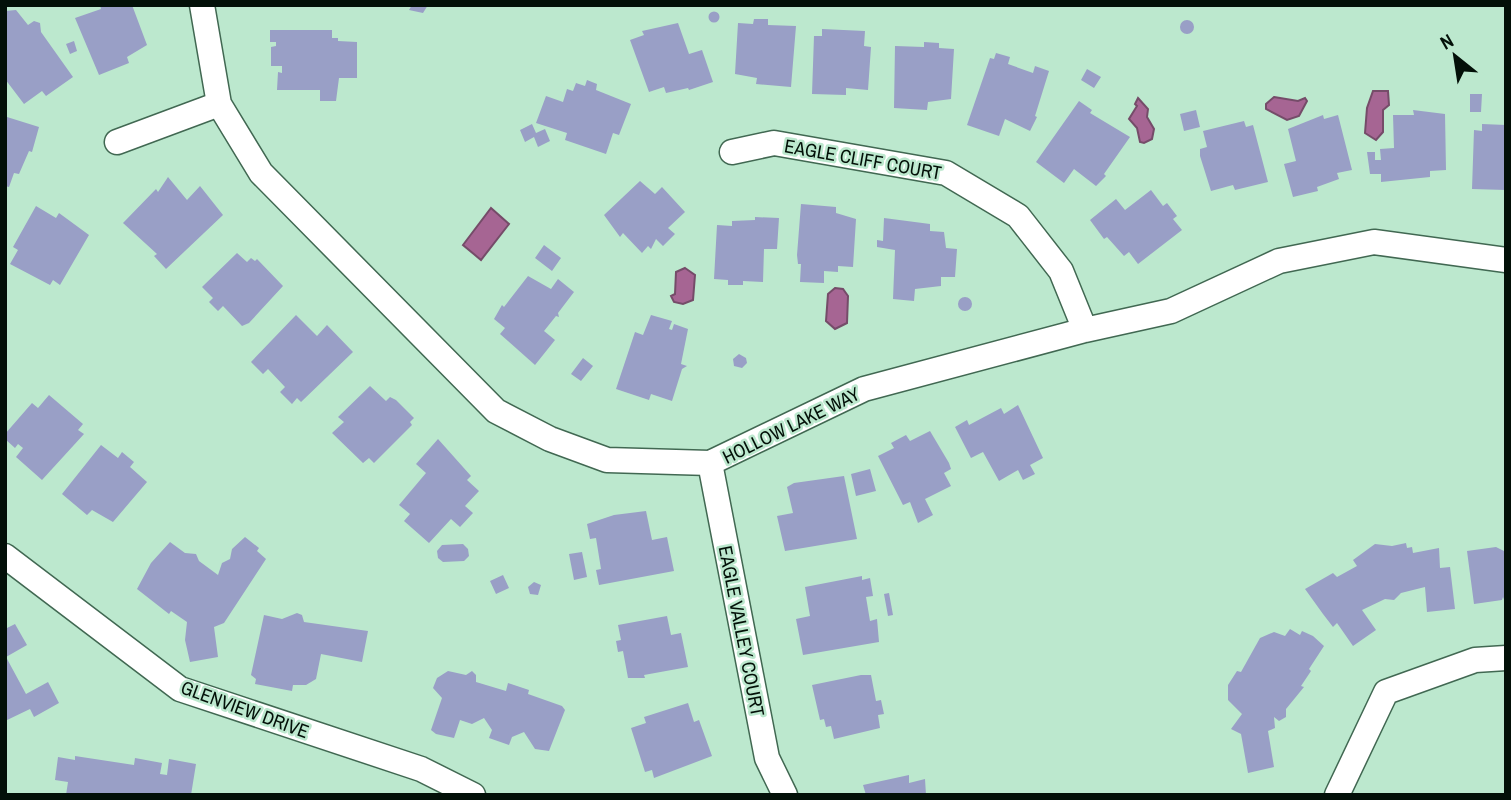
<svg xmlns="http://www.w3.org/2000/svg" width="1511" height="800" font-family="'Archivo Narrow',sans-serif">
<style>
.water{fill:#a66593;stroke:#754c69;stroke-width:2}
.building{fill:#999fc6}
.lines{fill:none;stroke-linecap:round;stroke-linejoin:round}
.street-casing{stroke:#416852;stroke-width:27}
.street{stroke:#fff;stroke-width:24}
.labels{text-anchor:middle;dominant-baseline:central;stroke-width:5;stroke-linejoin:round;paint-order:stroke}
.street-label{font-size:19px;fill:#031008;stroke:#bce8ce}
</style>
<rect width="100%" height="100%" fill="#bce8ce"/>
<path class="water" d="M1373,91H1388L1389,105L1383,110V132L1376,140L1365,133L1367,108Z
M1274,97L1298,101L1305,98L1307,101L1299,116L1287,120L1266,109V104Z
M1138,98L1148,109L1147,117L1154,129L1152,139L1144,143L1140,142L1137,128L1129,119L1137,106L1135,104Z
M491,208L509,224L481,260L463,245Z
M685,268L695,275L693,300L683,304L674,302L671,296L675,294L676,272Z
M835,288L843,289L848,296L847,323L835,329L826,321L828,294Z"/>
<path class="building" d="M100,5H132L147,45L127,57L129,63L99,75L75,18L101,9Z
M412,5H428L423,13L409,10Z
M16,10L28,25L34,21L40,23L41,32L73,77L46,96L42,91L24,104L5,79V11Z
M708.5 17a5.5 5.5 0 1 1 11 0a5.5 5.5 0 1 1-11 0Z
M754,19H768V25L796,26L791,87L756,84L757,78L735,74L738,23L753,24Z
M1180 27a7 7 0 1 1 14 0a7 7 0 1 1-14 0Z
M678,23L689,54L702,50L713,82L689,90L688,88L666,93L664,87L649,92L630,40L644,35L642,31Z
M822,29L865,31L864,46L871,47L868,90L846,88V95L812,94L814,36H822Z
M270,30H332V38H338V41L357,42V78H339L336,101H320V90H277L278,72L282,73V66H271V47L276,46V42H270Z
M74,41L77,51L70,54L66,44Z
M924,42L939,43V48L954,49L951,99L928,102L927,110L894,108L895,46L924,47Z
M996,53L1010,57L1008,64L1033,73L1035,66L1049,71L1035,116L1037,117L1030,131L1005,119L999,136L967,125L990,58L994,59Z
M1087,69L1101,77L1094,88L1081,80Z
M587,80L597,84L596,90L631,104L619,135L613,133L606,154L565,140L567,133L536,123L546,96L563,102L567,89L573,91L576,83L585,86Z
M1470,94H1482L1481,112H1470Z
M1079,101L1092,110L1090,113L1130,137L1104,174L1106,176L1096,186L1074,169L1064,183L1036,162Z
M1196,110L1200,127L1184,131L1180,114Z
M1413,110L1445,114L1446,170L1430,171V177L1381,182V174H1370L1367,152H1375V160H1381L1380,149L1394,148L1393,115H1414Z
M1323,115L1324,119L1338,115L1352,170L1337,173L1339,179L1317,187L1318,191L1293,197L1284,164L1296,161L1288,129Z
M7,117L39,127L32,152L29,151L19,174L14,173L9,187L5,186Z
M1244,121L1246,127L1253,125L1268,182L1235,190L1233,185L1211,191L1200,156V149L1207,147L1203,131Z
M532,124L536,133L545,129L550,141L538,147L534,137L525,142L520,130Z
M1482,124L1506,125V190L1472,189L1474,130L1482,131Z
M168,177L187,200L200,186L223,215L166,269L154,256L157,254L123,223L156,189L158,192Z
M640,181L655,194L662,187L685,212L668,228L675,234L663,246L656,239L651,249L648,246L642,253L623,233L620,237L604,215Z
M1151,190L1163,206L1167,203L1177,216L1173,219L1182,230L1138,264L1129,252L1124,256L1107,237L1104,239L1090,220L1116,199L1125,210Z
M801,204L836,207V213L856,219L853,267L838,266V272L824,271V283L800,282L801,264H798L797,255Z
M36,206L56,218L59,213L89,235L60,285L53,280L50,285L10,264L18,250L13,247Z
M755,217L779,218L777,249H764L763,282L743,281V285H728V280L714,279L717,225L732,226V221L755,220Z
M884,218L930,224V231L944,232L946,248L957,249L955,277H941V286L915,289L914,301L893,299L895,250L877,247V240L883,241Z
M544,245L561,258L552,271L535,258Z
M237,253L247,262L251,258L255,261L257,259L283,286L249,323L242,326L223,306L218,311L209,302L213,298L202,287Z
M528,276L551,289L558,279L574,292L558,313L559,317L556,316L544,331L555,340L535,365L500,334L505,328L494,319L502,305L504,307Z
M958 304a7 7 0 1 1 14 0a7 7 0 1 1-14 0Z
M296,315L317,336L327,325L353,352L301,402L297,398L292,404L280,392L285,387L268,369L263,374L251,362Z
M651,315L672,321L669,329L672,330L674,324L688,329L681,364L687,366L682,369L672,401L651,394L649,400L616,389L635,332L643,335Z
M739,354L746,358L747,363L742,368L734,366L733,359Z
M583,358L593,366L581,381L571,374Z
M370,386L386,401L390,397L396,400L414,418L410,422L412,425L374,463L369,458L363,463L332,433L344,422L338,417Z
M49,395L83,424L78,430L84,434L42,480L16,457L23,448L18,444L15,448L5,439V434L32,403L38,408Z
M1018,405L1043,458L1030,465L1035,474L1023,480L1018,470L999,481L983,452L971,458L955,427L967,420L969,425L1001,408L1004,414Z
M930,431L949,463L951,469L944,473L951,486L925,499L933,515L918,523L910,502L903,505L878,456L894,448L891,443L906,435L910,441Z
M438,439L471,476L467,480L479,491L465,506L473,513L460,527L451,519L429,543L404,521L410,514L399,505L426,473L416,464Z
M101,445L118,458L122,452L134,462L130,467L147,482L113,522L92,510L87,515L62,494Z
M870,469L876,491L856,496L851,474Z
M844,476L857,539L785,551L777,516L793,513L787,487L794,483Z
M646,511L652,540L667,537L674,571L599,585L596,570L601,569L596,538L590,539L587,524L614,515Z
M245,537L259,548L257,551L266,559L224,623L214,627L218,657L190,662L185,640L187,622L171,611L169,614L137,589L151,563L170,542L185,553L196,554L199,561L218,575L222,563L230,559L232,549Z
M1406,543L1407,548L1412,547L1413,553L1439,548L1440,568L1450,567L1455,609L1427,612L1425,587L1401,593L1394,600L1385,599L1362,610L1376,630L1353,646L1337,623L1333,627L1323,614L1305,589L1333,573L1337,577L1357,566L1353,560L1375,544L1392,546Z
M463,544L468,549L469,556L464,561L443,562L438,558L437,551L442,545Z
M1496,547L1506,552V605L1503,597L1502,600L1474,604L1467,551Z
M582,552L587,577L574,580L569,554Z
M503,575L509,588L496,594L490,581Z
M862,576V580L870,578L873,596L866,597L870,621L877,619L879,642L803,655L796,619L810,616L805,587Z
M534,582L541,585L538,595L530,594L528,587Z
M889,593L893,615L888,616L884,594Z
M297,613L302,615L304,622L368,631L362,662L321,654L316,679L306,685H293L292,691L255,684L256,679L251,675L264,615L282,619Z
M667,616L671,635L681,633L688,667L644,675L645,678H628L623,651L618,652L616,641L621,640L618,625Z
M15,624L27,645L6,657L26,694L48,682L59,703L34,717L30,709L5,721V629Z
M1290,629L1300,635L1302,631L1313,636L1324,646L1309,669L1311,671L1301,686L1304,687L1286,709V717L1279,721L1274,717L1275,728L1268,731L1274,767L1248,773L1241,734L1231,729L1242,714L1228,700V685L1237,671L1241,672L1260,638L1274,632L1285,636Z
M448,671L466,675L472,671L476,675V682L506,691L508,683L529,690L528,694L562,706L565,710L549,751L535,749L524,732L512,737L509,745L489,738L492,730L484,718L472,724L460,720L454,738L436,734L431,730L442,698L433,688L437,678Z
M861,675H871L876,701L881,700L884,714L878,715L880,728L834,739L831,726L826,727L824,719L820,720L812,685Z
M688,703L694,722L699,720L712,756L654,778L652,770L645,772L631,728L646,723L644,717Z
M75,756L134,765L135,758L162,763L160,774L167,775L169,759L196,764L191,795H66L68,782L55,780L58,757L75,760Z
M909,775V783L925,779L926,795H866L863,785Z"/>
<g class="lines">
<g class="street-casing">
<path id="street" d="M202,5L219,104L261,173L496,411L550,439L607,460L710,463L864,389L1085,330L1171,311L1279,261L1374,242L1506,260
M117,142L219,104
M732,152L774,143L946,173L1018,216L1061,271L1085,330
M710,463L767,758L785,795
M5,556L180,689L421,769L473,795
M1337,795L1386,692L1475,660L1506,658"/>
</g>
<use href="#street" class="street"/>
</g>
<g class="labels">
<g class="street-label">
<text transform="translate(863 159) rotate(10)">EAGLE CLIFF COURT</text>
<text transform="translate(791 425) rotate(-26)">HOLLOW LAKE WAY</text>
<text transform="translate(742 631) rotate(79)">EAGLE VALLEY COURT</text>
<text transform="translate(245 709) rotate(20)">GLENVIEW DRIVE</text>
</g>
</g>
<rect width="1511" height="800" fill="none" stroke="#031008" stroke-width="14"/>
<g transform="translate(1455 56) rotate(330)" stroke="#bce8ce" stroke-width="5" paint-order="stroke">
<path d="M0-5L12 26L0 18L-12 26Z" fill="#031008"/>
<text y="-10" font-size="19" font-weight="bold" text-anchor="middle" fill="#031008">N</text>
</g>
</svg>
